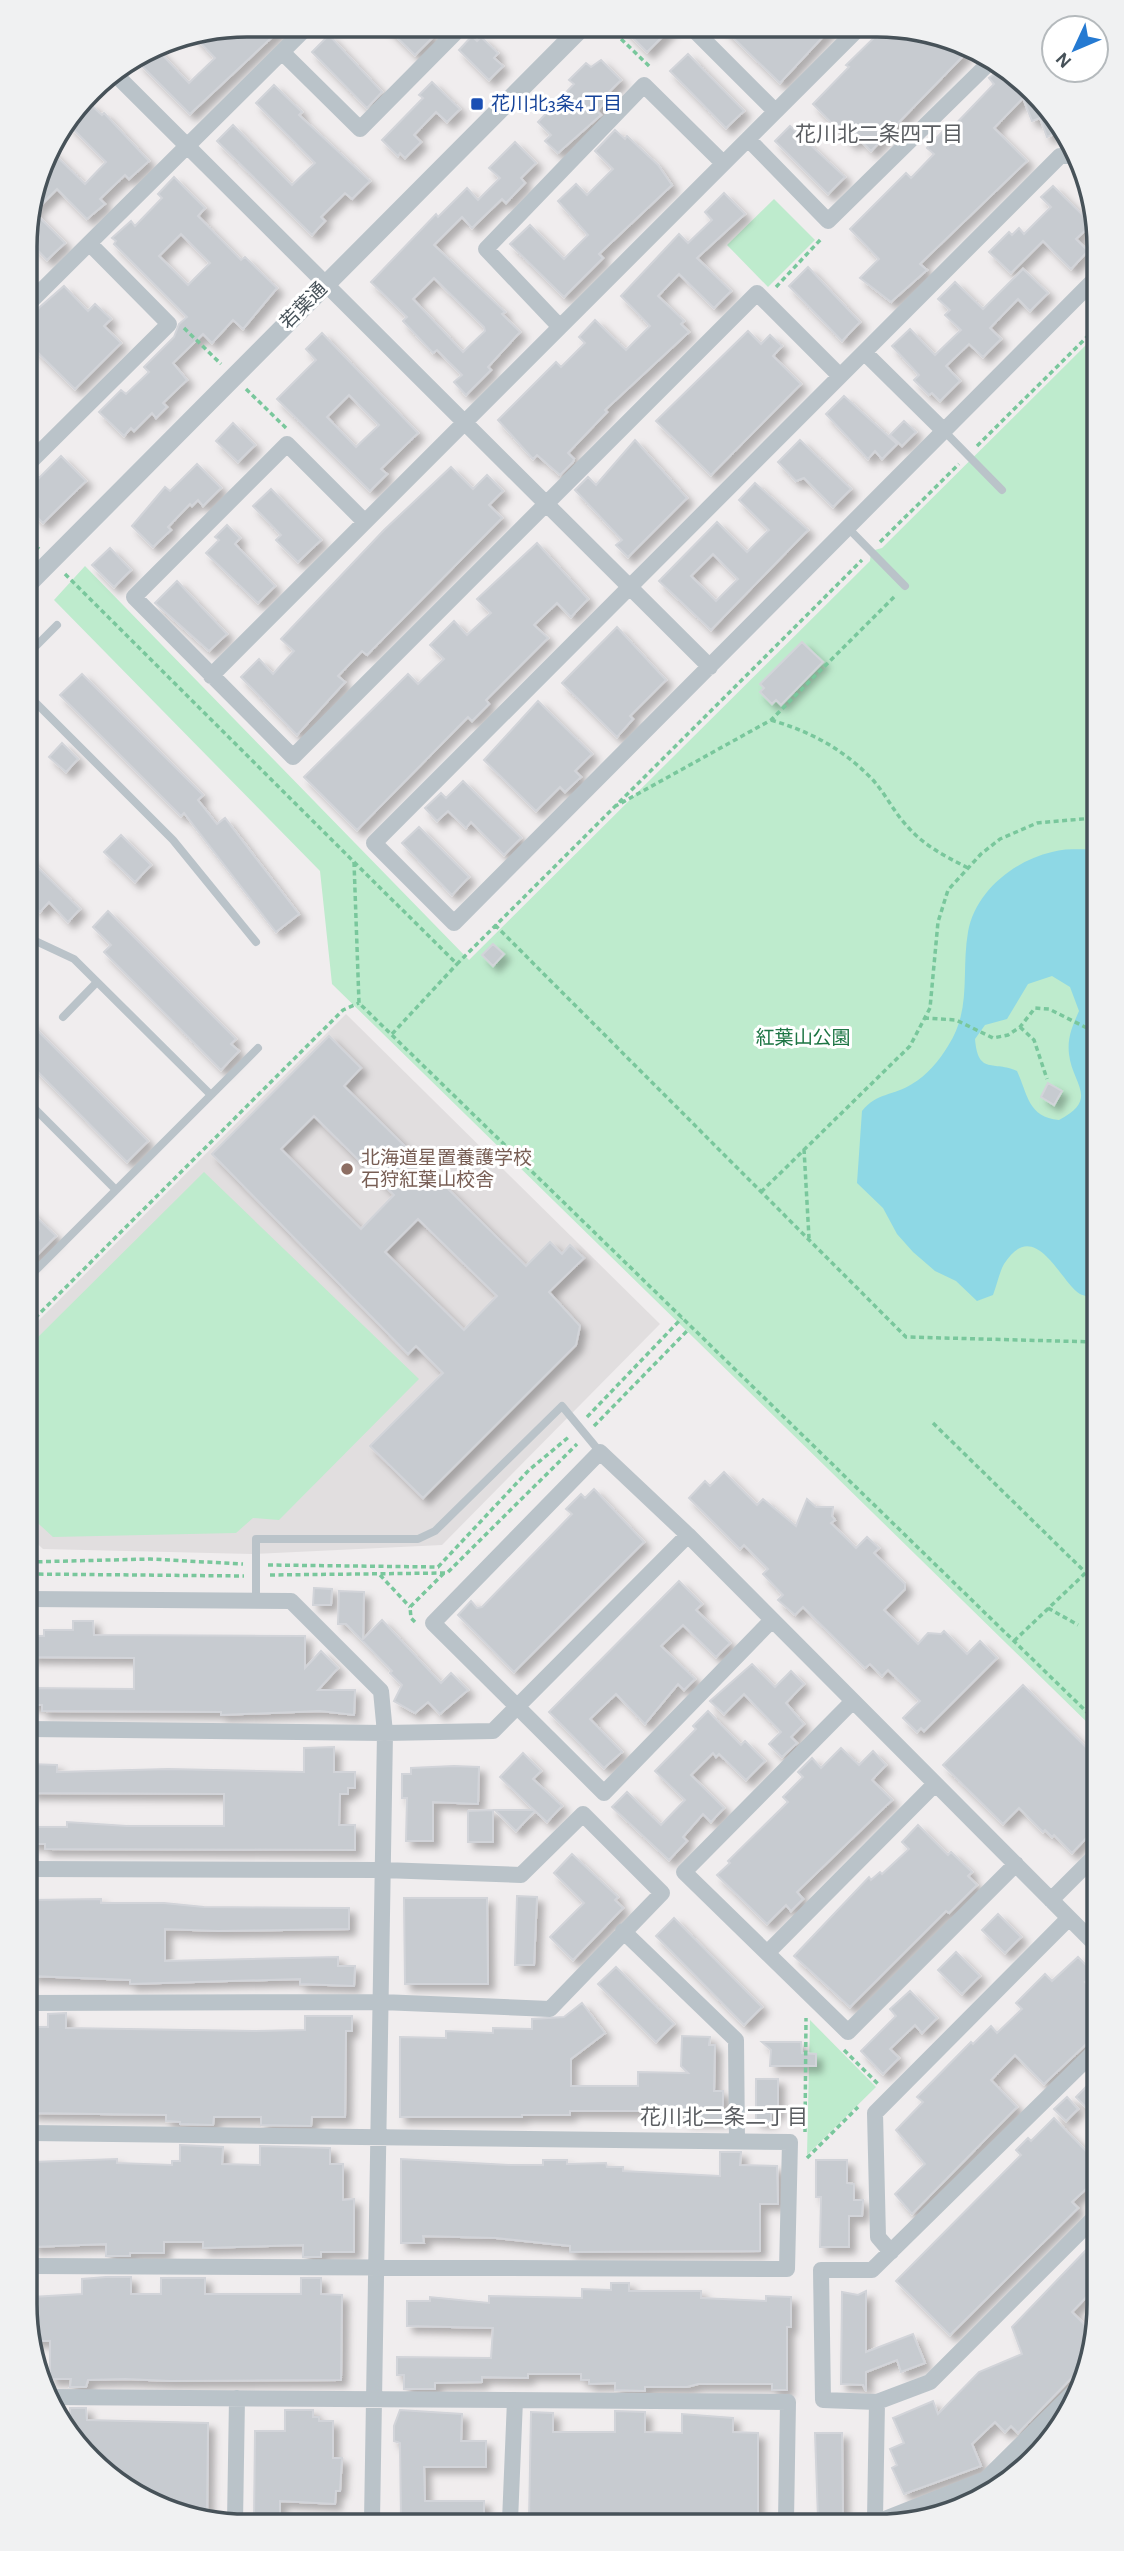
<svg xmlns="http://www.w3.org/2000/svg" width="1124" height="2551" font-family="'Alegreya Sans','Noto Sans JP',sans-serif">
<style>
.education{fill:#e1dedf}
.green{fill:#beebcd}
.water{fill:#8ed8e5;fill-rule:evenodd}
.building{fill:#c7cbd0;stroke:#d2d4d9;stroke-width:2;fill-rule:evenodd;filter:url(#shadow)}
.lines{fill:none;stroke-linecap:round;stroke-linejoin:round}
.path{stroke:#79c79c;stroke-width:3.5;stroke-dasharray:5 3.5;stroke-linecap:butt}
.service{stroke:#bac3c9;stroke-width:8}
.minor{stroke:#bac3c9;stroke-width:16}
.tertiary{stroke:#bac3c9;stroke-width:19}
.transit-dot{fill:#1a4fb4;stroke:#fff;stroke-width:2.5}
.education-dot{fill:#8d6e63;stroke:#fff;stroke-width:2.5}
.labels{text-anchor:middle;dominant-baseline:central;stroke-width:6;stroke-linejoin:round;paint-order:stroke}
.transit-label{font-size:19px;fill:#164399;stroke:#fff;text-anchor:start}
.street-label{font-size:19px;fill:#475259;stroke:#fff}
.park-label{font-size:19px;fill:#1d7544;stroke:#fff}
.education-label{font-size:19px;fill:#785e54;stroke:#fff;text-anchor:start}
.neighbourhood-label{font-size:21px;fill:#5b5e62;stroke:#fff}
.rim{fill:none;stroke:#475259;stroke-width:3.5}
</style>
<defs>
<filter id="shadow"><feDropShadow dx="6" dy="6" stdDeviation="3.5" flood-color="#0004"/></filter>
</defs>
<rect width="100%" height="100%" fill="#f0edee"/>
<path class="education" d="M346,1014L660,1324L442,1545L252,1554L43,1549L29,1536V1330Z"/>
<path class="green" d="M774,199L815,240L768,287L727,245Z
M1092,339L1097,1732L332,984L320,871L54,600L85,566L469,960L870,561L871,551L882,548Z
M204,1172L419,1379L279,1520L253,1518L236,1533L53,1537L29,1515V1346Z
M810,2020L876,2087L807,2155Z"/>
<path class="water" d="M1094,849L1096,1299C1091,1297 1084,1296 1080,1294C1060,1282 1035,1215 1004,1264C999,1273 997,1285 993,1295L977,1301L956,1281L935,1271L913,1252L897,1234L883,1208L857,1183L862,1111C877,1092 894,1096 912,1084C927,1075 939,1061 948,1046C972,1009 961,973 968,932C975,892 1013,861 1052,852C1065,848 1080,850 1094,849ZM1052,976L1070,987L1079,1011C1073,1025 1067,1037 1069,1054C1072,1084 1100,1099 1059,1120C1028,1117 1028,1095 1017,1071C994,1060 978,1076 975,1039L985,1025L1007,1019L1028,984Z"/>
<path class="building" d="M247,24L285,25L190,114L138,62L154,46L189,83L215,58L193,35Z
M384,25L423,26L434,36L415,55Z
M622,27H672L647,52Z
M722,27L762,28H831L780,83Z
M884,28L920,29L967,52L871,151L858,138L852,144L813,104L849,67L846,65Z
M329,35L382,92L367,108L312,52Z
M472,36L477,41L481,37L498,53L494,58L503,66L489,80L459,50Z
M688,54L744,111L726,128L670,71Z
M601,60L621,80L603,98L606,101L597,111L601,115L558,153L545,141L551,135L538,122L574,84L569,80L586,63L591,67Z
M1001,69L1024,80L1065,130L1047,137L1040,118L1032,121L1023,98L994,128L1027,161L920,264L927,270L891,302L860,278L879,259L850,229L906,173L911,178L934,154L927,148L945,129L948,132L994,84L989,78Z
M432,82L460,109L447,122L436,112L414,135L421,142L405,158L400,153L398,156L382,140L423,98L419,95Z
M274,85L302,112L299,115L370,181L352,199L345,193L321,217L325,221L312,235L217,141L233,125L292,185L315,163L256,103Z
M89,103L102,115L104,113L149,161L129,179L125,175L100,199L105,204L87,219L57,189L34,212L65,243L47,260L25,237V232L48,148L85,184L106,162L68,124Z
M790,126L845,177L828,194L775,141Z
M615,130L625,139L627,136L658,165L672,185L599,254L603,258L564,297L510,244L530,225L564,259L588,235L558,201L576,184L587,195L613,169L595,151Z
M515,142L536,163L521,178L525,183L506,203L502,199L472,228L462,217L434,245L505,312L502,314L520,332L488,367L491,370L466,395L454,382L462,375L437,350L433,353L403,321L407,317L371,282L436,214L438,217L467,188L478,200L500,178L489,168ZM434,278L484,327L485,331L463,352L413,299Z
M174,177L205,208L198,216L241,260L245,257L277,288L243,329L233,320L212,343L203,334L173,363L187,380L163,403L167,407L156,418L152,413L134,431L131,428L124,436L99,412L121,390L126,394L149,372L144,367L174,337L179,324L187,317L114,244L116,241L112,238L131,221L135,226L162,198L158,194ZM181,234L210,263L188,285L159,256Z
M1053,186L1092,224L1076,239L1088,251L1071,269L1043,241L1011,273L989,252L1009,232L1012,235L1019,228L1024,234L1051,207L1041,197Z
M724,193L745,214L697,258L731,291L714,308L679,274L658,296L684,321L681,324L689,332L605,410L607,412L568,453L574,459L573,462L560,475L537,455L533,459L498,420L556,362L561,367L585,343L579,337L595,320L626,350L650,326L621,296L679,234L688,243L712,220L705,212Z
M808,267L860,322L842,341L789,286Z
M1023,269L1048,293L1030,311L1018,299L990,328L1001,339L983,357L969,344L946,366L960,381L940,401L932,393L929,395L914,380L919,375L892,346L910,329L935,355L961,330L945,315L950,310L938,299L955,282L983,309Z
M64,286L88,311L95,304L111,319L104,326L121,343L75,389L25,340V320Z
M748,331L761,344L770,335L782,346L773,356L801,384L711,475L656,421Z
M322,333L418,433L381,469L387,474L370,491L277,399L316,360L306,349ZM349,395L379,425L356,447L327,417Z
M844,396L897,444L882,459L875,451L868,459L826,414Z
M904,421L916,432L902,446L890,435Z
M233,423L255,445L238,462L216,441Z
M635,440L687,498L628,557L616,545L622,540L575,490L588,477L596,485Z
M800,440L851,489L833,507L804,478L796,481L778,462Z
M61,456L86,481L43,523L26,506V476L34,473L39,478Z
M197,464L221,488L203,506L198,500L192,506L190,504L168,527L171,530L153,547L132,526L165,487L170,491Z
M451,467L473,489L487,475L503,491L489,505L502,518L367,655L362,651L338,676L345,682L297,735L241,677L259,659L273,674L294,651L281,639L384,530Z
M755,483L808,530L711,630L659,581L717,522L747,552L769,530L739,500ZM713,554L738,579L716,601L691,576Z
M271,489L321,540L298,562L276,540L281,535L253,506Z
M227,525L240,538L235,544L275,586L258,603L206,553L219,540L215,537Z
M537,543L588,599L571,617L557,603L534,625L548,638L486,700L489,704L472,721L468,717L357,830L304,777L408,674L418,684L444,659L430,645L454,621L467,635L491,613L477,599Z
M110,548L131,570L114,587L92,565Z
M177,581L227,634L209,651L155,603Z
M617,627L666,680L630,716L633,719L617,737L562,683Z
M802,642L823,662L781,705L776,700L772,704L760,692L764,688L760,684Z
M82,674L203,795L198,800L217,824L225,818L299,914L276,932L184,813L181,816L60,695Z
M538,701L592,754L575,771L581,777L565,792L560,787L536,811L484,760Z
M62,743L78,759L66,772L49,757Z
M463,781L521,838L504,855L471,822L466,828L448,811L437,821L425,808L441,793L446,798Z
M419,827L469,877L452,895L402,843Z
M121,835L151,865L135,882L104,852Z
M27,857L80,909L68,922L49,902L40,912L27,900Z
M108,911L236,1039L231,1044L239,1051L221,1070L104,952L111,945L93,927Z
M493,944L504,954L493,966L482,955Z
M28,1021L148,1141L127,1162L28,1062Z
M329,1036L361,1068L344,1086L526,1266L550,1242L562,1254L570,1245L584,1258L549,1292L580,1326L576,1345L423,1498L370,1446L443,1373L416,1346L408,1354L212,1154ZM314,1116L394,1195L361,1229L281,1149ZM418,1219L497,1296L464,1330L385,1252Z
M1048,1083L1062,1091L1054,1105L1041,1097Z
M28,1209L56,1236L28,1264Z
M724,1472L757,1505L763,1499L796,1526L807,1499L816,1507H833L832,1516L835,1520L831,1523L856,1548L867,1537L879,1548L874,1553L905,1584V1589L884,1610L918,1644L928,1633L941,1634L944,1631L967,1654L980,1641L997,1658L924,1731L921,1728L917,1732L903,1718L920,1701L888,1670L882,1676L870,1664L865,1668L803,1607L795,1615L778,1600L783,1595L763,1574L768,1569L744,1545L740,1549L689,1498L705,1481L710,1486Z
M594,1489L644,1542L514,1672L458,1615L471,1601L477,1608L482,1607L572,1514L566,1509L581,1494L585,1498Z
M679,1581L702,1604L696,1610L730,1643L716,1657L683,1625L661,1646L695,1679L684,1690L678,1684L645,1724L616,1694L590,1719L622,1752L604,1768L549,1712Z
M314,1588L332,1589L331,1605H313Z
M339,1591L364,1592L363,1639L382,1620L441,1683L451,1673L468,1690L440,1714L428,1702L415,1713L394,1701L402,1685L390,1673L392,1671L346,1624H338Z
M73,1621H93L94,1635L305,1636V1668L321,1651L338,1668L318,1690H355L354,1715L320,1711L221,1715V1712L42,1711V1705H30V1688L134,1689V1658L30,1657V1636H44V1630H73Z
M752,1664L775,1687L791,1671L804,1684L786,1703L804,1724L791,1737L797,1743L782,1757L769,1744L781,1732L744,1694L724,1714L710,1701Z
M1023,1685L1097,1758V1827L1072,1853L1054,1835L1052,1837L1045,1830L1043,1832L1019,1808L1003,1824L943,1765Z
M708,1711L741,1745L745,1741L765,1761L746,1780L719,1754L716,1757L713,1753L691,1775L724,1808L711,1822L703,1814L683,1837L687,1841L669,1860L612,1807L627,1792L661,1825L685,1800L655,1771L696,1729L693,1726Z
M334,1747V1772H355V1788H348V1794H340L339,1825H355V1850L45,1849V1844H30V1827H67V1822L127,1826H224V1794L30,1793V1764L57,1765V1772L168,1769L304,1772V1748Z
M841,1748L859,1765L873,1751L886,1765L872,1780L892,1800L797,1892L803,1899L791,1911L786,1905L767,1924L717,1875L730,1863L728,1861L788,1802L783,1797L803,1777L798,1772L812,1758L821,1768Z
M523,1753L541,1771L533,1779L562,1806L547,1822L535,1811L516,1831L495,1810H534L500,1777Z
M454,1766L479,1767L478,1804L433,1802V1841H406L407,1798H402V1774H411V1768Z
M493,1810V1842H468V1811Z
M918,1825L948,1855L951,1852L972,1872L968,1876L977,1885L949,1913L946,1911L850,2007L794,1956L869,1877L871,1880L880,1872L882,1874L909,1849L902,1842Z
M572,1854L618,1897L615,1900L623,1908L573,1960L550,1937L584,1903L554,1873Z
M517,1896L537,1897L534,1965H515Z
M404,1898H487L488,1984H405Z
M101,1899V1903H164L204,1907L349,1908V1929L218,1931L165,1929V1961L338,1957V1966H355L354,1986L300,1984V1979L130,1984V1980L31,1976V1900Z
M998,1914L1021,1937L1005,1953L982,1930Z
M674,1918L762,2007L744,2025L656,1936Z
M956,1952L980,1976L962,1994L938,1970Z
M1078,1957L1094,1973L1085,1982L1098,1995V2033L1044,2084L1015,2055L991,2080L1017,2107L912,2214L895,2194L925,2164L896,2130L923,2102L917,2097L971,2042L973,2044L991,2026L997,2033L1022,2009L1016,2003L1045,1974L1052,1981Z
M616,1967L674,2024L656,2042L598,1984Z
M910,1991L937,2018L922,2033L915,2025L890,2049L899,2058L883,2074L861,2051L896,2016L890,2009Z
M582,2003L605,2033L571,2059V2086H638V2072L688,2073L681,2066L682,2036L710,2037L709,2045H715L714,2091H723V2120H685V2115H649V2111H570V2115H522V2117H400V2037L446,2038V2031L493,2033V2028L532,2029V2019L564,2017Z
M66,2013V2028L255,2031L305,2030V2016H352V2031H346L345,2117H312L311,2126L261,2125V2117H214L213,2125L180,2124V2122L166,2121V2115L31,2113V2027H48V2014Z
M762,2042H801L802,2053L816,2054V2066H770L771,2050Z
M1098,2075V2120L1076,2097Z
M756,2079H778V2113H771V2121H756Z
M1067,2097L1078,2109L1066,2121L1054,2109Z
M1054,2118L1088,2153L1098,2143L1099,2177L1072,2202L1078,2208L950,2335L896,2281L1021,2155L1016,2150L1028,2138L1031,2141Z
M180,2145L223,2147L222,2164L260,2165V2146L330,2148V2164H343V2200L354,2199V2252H321V2257H303V2245L203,2248V2242H164V2253H130V2256H106V2244L32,2247V2162L117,2159V2163L172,2165V2161H180Z
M720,2152H741L740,2165L777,2166L778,2204H760V2251L570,2252V2246L496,2238L423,2236L424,2243H401V2159L509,2165H543V2160H567V2164L606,2163L607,2167H623V2171L720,2176Z
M816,2160H847V2183L854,2184V2200H863L862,2216H849V2247H820L821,2197H816Z
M1089,2247L1099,2257V2284L1072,2312L1095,2335L1090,2359L1018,2433L1011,2426L1005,2432L995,2422L972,2444L981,2466L904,2494L892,2468L897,2465L890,2449L904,2443L893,2418L933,2401L938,2414L979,2372L1022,2354L1012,2327Z
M106,2277H131V2294H161V2278H205V2294H301V2278H321V2294L342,2295L341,2380L170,2381L125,2379L88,2380L86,2387H70L71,2379H50V2341H32V2297L82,2294V2279Z
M611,2283H629V2291H701V2298L766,2301V2296L791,2297V2327H787V2390H772V2384H698L687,2387H645V2391L615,2390V2383L589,2384V2380H581V2374H528V2378L482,2377V2382L435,2383V2389H404V2375H397V2357L491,2358L493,2328L407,2326V2301H430V2297L489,2303V2296L582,2298V2289L611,2290Z
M866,2291V2352L913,2334L925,2363L901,2372L897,2360L866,2372V2391L863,2385L841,2384L842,2292L858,2295Z
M70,2408H86L87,2420L208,2423L207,2517H193L100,2471L55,2416H70Z
M285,2410H313V2417H319V2421H333V2458H342L340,2491H336L335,2504L280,2501V2522H254L255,2431H285Z
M400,2410L462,2414L461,2441H486V2467H424L425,2501H484V2521H401L400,2443L394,2441V2426Z
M615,2411L645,2412V2432L682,2433V2414L733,2418V2432L758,2433V2520H709V2516L620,2513V2518L529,2521L531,2412L553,2413V2432H615Z
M815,2433H842L843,2519H818Z"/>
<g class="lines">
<path class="path" d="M615,33L650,67
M776,287L822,238
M184,328L221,364
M246,389L286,428
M977,446L1092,332
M26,536L39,549
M880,542L959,464
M65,574L354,862L359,1003L1097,1722
M771,720C808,731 840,747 868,775C884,790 892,810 907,826C924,846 945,856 968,868
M614,807L771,720L896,595
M354,862L457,964L862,560
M495,925L906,1337L1096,1342
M924,1018L956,1020L993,1038L1008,1035L1020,1027L1035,1008L1049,1009L1095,1032
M1020,1027L1034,1040L1047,1079
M392,1034L457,964
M804,1149L809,1238
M761,1192L910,1046L930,1008L938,922L948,890L981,854L1000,839L1037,823L1094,818
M29,1324L343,1010L359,1003
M587,1417L682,1318
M933,1423L1084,1571
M594,1426L687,1331
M29,1562L150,1559L243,1564
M268,1565L438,1567L529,1470L570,1436
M30,1574L244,1576
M270,1575L447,1573L577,1444
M380,1575L410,1607
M1048,1608L1078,1625
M415,1622L411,1618L410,1607L444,1573
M1014,1641L1096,1563
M844,2050L879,2085
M805,2132L806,2018
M807,2158L858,2107"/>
<path class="service" d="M944,431L1002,490
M848,528L905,586
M26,656L57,625
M27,694L173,840L256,942
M27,937L74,959L211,1095
M63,1017L97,982
M28,1102L116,1190
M29,1277L258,1048
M256,1601V1539H418L435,1531L562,1406L600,1452"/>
<path class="minor" d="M701,27L696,32L775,111
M282,52L360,129L462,26
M113,72L710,667
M748,139L828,221L989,63
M1077,156H1060L374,843L454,923L1092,282
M25,307L309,25
M560,327L486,249L644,85L723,163
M864,352L944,431
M26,466L169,324L90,244
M365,522L287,444L134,597L293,757L757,293L840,376
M211,676L859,28
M688,1535L600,1452L433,1623L604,1793L772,1620
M30,1599L291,1601L381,1691L385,1733L30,1729
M853,1701L684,1872L848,2032L1016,1864
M31,1869L383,1870L521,1875L583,1814L662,1893L550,2009L381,2002L31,2003
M1051,1900L1097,1854
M623,1931L736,2040L737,2141
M767,1953L935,1784
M1098,2048L872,2270H821L823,2400L877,2402L930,2382L1099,2213
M31,2133L790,2142L787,2269L32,2266
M891,2252L878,2237L875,2113L1069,1918
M47,2397L788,2402L786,2520
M875,2519L877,2402
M885,2519L986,2479L1085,2381
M372,2521L385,1733L493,1731L688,1535L1098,1947
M510,2521L515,2400
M235,2522L237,2398"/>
<path class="tertiary" d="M26,586L582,27"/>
</g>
<rect class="transit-dot" x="470" y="97" width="14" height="14" rx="3.5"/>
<circle class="education-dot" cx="347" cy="1169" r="7"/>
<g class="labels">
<g class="transit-label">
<text x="491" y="104">花川北3条4丁目</text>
</g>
<g class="street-label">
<text transform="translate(304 306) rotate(-45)">若葉通</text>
</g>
<g class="park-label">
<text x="803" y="1038">紅葉山公園</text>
</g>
<g class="education-label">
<text x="361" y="1158">北海道星置養護学校<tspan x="361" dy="22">石狩紅葉山校舎</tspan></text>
</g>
<g class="neighbourhood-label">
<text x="879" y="134">花川北二条四丁目</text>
<text x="724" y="2117">花川北二条二丁目</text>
</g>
</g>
<path d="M0 0H1124V2551H0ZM247 37H877A210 210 0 0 1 1087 247V2304A210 210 0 0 1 877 2514H247A210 210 0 0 1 37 2304V247A210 210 0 0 1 247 37Z" fill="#f0f1f2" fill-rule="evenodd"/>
<path class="rim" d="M247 37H877A210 210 0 0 1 1087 247V2304A210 210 0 0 1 877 2514H247A210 210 0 0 1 37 2304V247A210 210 0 0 1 247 37Z"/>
<g transform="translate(1075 49) rotate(226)"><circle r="33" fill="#ffffff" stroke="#b5babd" stroke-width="2"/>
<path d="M0-5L12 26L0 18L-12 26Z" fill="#257ad2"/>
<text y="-10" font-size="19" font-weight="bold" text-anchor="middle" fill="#475259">N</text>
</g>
</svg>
